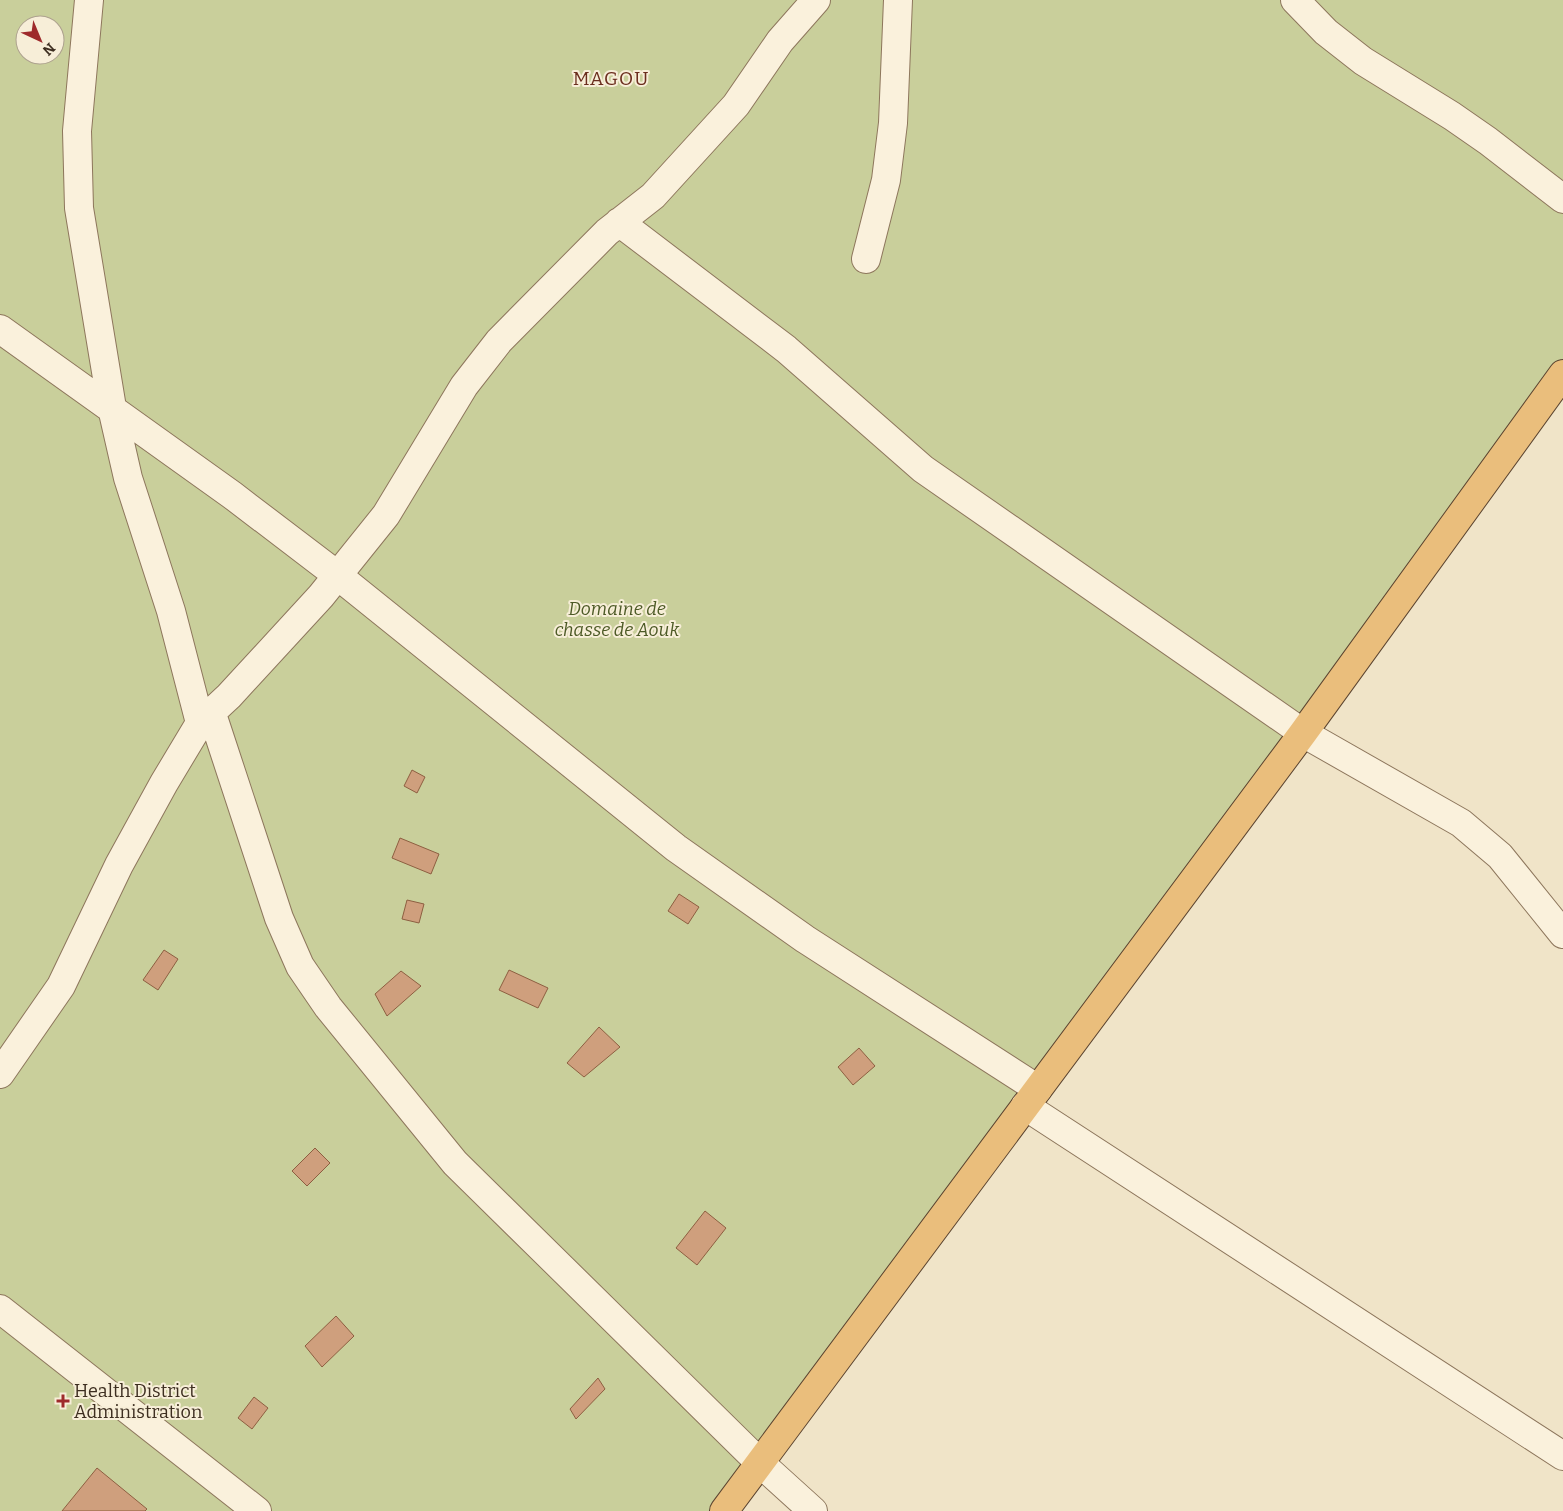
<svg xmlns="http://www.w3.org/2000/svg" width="1563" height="1511" font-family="Bitter,serif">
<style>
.green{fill:#c9cf9b;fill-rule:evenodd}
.building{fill:#cf9f7d;stroke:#8d5f41}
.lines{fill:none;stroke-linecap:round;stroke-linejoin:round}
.minor-casing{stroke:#8d765c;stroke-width:30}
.trunk-casing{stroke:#5b4430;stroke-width:30}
.minor{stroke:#faf1dc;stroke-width:28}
.trunk{stroke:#eabe7c;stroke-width:28}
.poi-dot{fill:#9e2a2b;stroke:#f7eed8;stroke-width:2}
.labels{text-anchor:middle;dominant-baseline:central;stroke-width:4;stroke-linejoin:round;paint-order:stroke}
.park-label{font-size:18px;font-style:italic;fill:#4d5a26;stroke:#f7eed8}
.poi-label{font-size:18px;fill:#3d2e20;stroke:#f7eed8;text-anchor:start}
.neighbourhood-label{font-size:19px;letter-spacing:1px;fill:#6b2e1e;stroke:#f7eed8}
</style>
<rect width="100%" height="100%" fill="#f0e4c8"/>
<path class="green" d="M0,0H1563V374L724,1511H0ZM25,25H55V55H25Z"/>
<path class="building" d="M412,770L425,777L417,793L404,786Z
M400,838L439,854L431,874L392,858Z
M679,894L699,907L688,924L668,911Z
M407,900L424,904L419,923L402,919Z
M164,950L178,959L158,990L143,980Z
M509,970L548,988L538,1008L499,990Z
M401,971L421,986L387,1016L375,994Z
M599,1027L620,1047L584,1077L567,1063Z
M859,1048L875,1066L853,1085L838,1067Z
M315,1148L330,1163L307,1186L292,1171Z
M705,1211L726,1228L697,1265L676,1248Z
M336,1316L354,1336L322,1367L305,1346Z
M598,1378L605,1389L576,1419L570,1409Z
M254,1397L268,1408L252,1429L238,1418Z
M97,1468L147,1509L145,1511H62Z"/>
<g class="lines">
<g class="minor-casing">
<path id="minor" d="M1295,0L1326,32L1363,61L1452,116L1488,141L1563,199
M619,222L786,349L923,469L1303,733L1461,823L1500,856L1563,934
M866,259L886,180L893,123L898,0
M0,329L232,495L337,575L676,848L805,939L1038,1089
M212,714L279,918L300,966L328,1007L455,1163L760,1463L813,1511
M200,723L229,696L321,596L386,515L464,386L499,341L607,232L653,196L736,105L780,41L816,0
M0,1074L61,986L119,865L164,783L200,723L171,611L128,478L112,408L79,208L77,131L89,0
M1025,1106L1563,1456
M0,1309L257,1511"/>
</g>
<g class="trunk-casing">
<path id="trunk" d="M724,1511L1303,733L1563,374"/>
</g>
<use href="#minor" class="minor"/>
<use href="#trunk" class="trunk"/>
</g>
<path class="poi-dot" d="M60.5 1393.5h5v5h5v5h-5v5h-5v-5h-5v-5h5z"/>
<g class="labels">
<g class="park-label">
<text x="617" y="609">Domaine de<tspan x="617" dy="21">chasse de Aouk</tspan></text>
</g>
<g class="poi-label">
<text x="74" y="1391">Health District<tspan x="74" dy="21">Administration</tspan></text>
</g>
<g class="neighbourhood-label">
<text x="611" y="78">MAGOU</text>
</g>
</g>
<g transform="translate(40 40) rotate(136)"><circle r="24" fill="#f7eed8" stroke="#ada18e"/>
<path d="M0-4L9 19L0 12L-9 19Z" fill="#9e2a2b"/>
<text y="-8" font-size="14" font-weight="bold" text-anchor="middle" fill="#3d2e20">N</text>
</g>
</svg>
